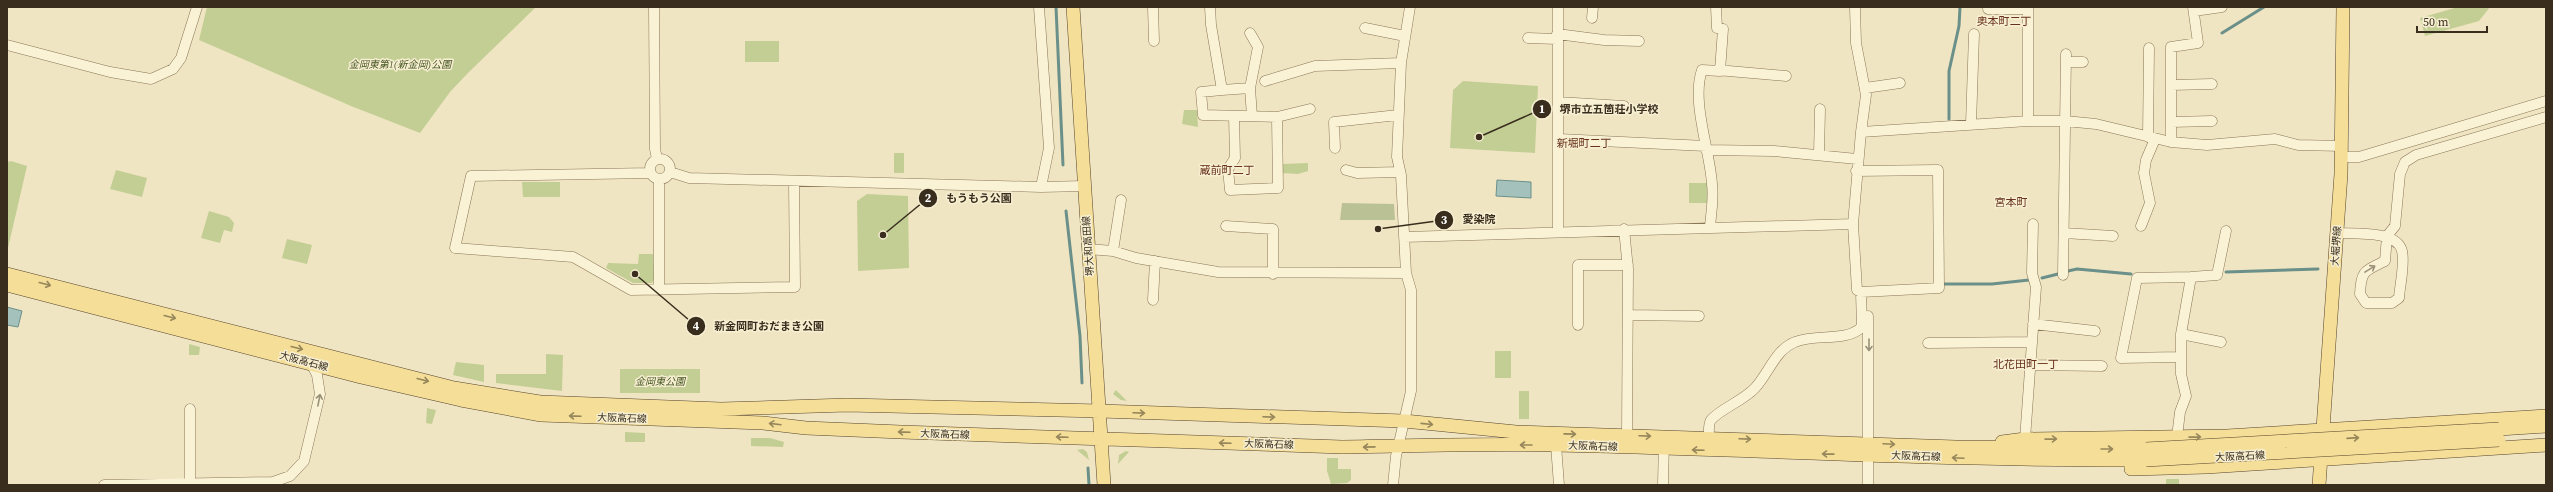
<svg xmlns="http://www.w3.org/2000/svg" width="2553" height="492" font-family="'Source Serif 4','Noto Sans JP',serif">
<style>
.green{fill:#c3ce95}
.cemetery{fill:#bac295}
.water{fill:#a4c2bb;stroke:#6b908a}
.lines{fill:none;stroke-linecap:round;stroke-linejoin:round}
.stream{stroke:#6b908a;stroke-width:3}
.minor-casing{stroke:#8a7658;stroke-width:11}
.major-casing{stroke:#57442d;stroke-width:14}
.minor{stroke:#faf2d5;stroke-width:10}
.major{stroke:#f4de98;stroke-width:13}
.major-bridge-casing{stroke:#57442d;stroke-width:14;stroke-linecap:butt}
.major-bridge{stroke:#f4de98;stroke-width:13}
.oneway{stroke:#9a9079}
.oneway2{stroke:#96865a}
.labels{text-anchor:middle;dominant-baseline:central;stroke-width:3;stroke-linejoin:round;paint-order:stroke}
.park-label{font-size:10px;font-style:italic;fill:#465623;stroke:#f7efd2}
.street-label{font-size:10px;fill:#392d1d;stroke:#f7efd2}
.neighbourhood-label{font-size:11px;fill:#67311b;stroke:#f7efd2}
.leader{fill:none;stroke:#392d1d;stroke-width:1.5}
.callout-dot{fill:#392d1d;stroke:#f7efd2;stroke-width:1.5}
.mark-label{font-size:12px;text-anchor:middle;font-weight:bold;fill:#fff}
.callout-label{font-size:11px;text-anchor:middle;font-weight:bold;fill:#392d1d;stroke:#f7efd2;stroke-width:3;stroke-linejoin:round;paint-order:stroke}
</style>
<rect width="100%" height="100%" fill="#f0e5c2"/>
<path class="green" d="M207,7H536L468,73L450,92L420,133L351,106L199,40Z
M2458,7H2490L2479,21L2425,36L2420,18Z
M745,41H779V62H745Z
M1463,81L1538,86L1535,153L1450,148L1453,90Z
M1184,110H1197L1198,127L1182,124Z
M894,153H904V173H894Z
M11,161L27,166L8,248L7,162Z
M1308,163V171L1298,174L1282,173V164Z
M116,170L147,178L142,197L110,189Z
M522,182H560V197H523Z
M1689,183H1708V203H1689Z
M867,194L908,196L909,268L858,271L857,201Z
M209,211L229,217L234,223L232,232L224,230L220,243L201,238Z
M287,239L312,245L307,264L282,258Z
M639,254H653L654,279L652,283H633L606,268L608,263L638,264Z
M189,344L200,347L199,355H189Z
M1495,351H1511V378H1495Z
M546,354L563,355L562,391L496,383V374H546Z
M456,362L484,365V382L453,375Z
M620,369H700V393H620Z
M1116,390L1127,401L1121,400L1113,394Z
M1519,391H1529V419H1519Z
M427,408L436,410L432,424L426,423Z
M625,432L645,433V442H625Z
M751,438H770L784,442L783,447L751,446Z
M1083,449L1087,452L1089,460L1077,450Z
M1126,451L1129,452L1118,464L1119,455Z
M1327,458H1338V469H1351V480L1347,483L1331,484L1327,471Z
M2166,479H2179V485H2166Z"/>
<path class="cemetery" d="M1342,203L1394,204L1395,220H1340Z"/>
<path class="water" d="M1497,180L1531,182V198L1496,196Z
M7,307L22,311L18,327L7,325Z"/>
<g class="lines">
<path class="stream" d="M1056,7L1063,165
M2222,33L2264,7
M1949,119V71L1959,26L1960,7
M1066,211L1080,336L1082,383
M2068,271L2077,269L2131,274
M2226,272L2318,269
M2042,278L2058,274
M1943,284H1992L2029,280
M1088,468L1089,485"/>
<g class="minor-casing">
<path id="minor" d="M654,7L655,149L657,159
M1153,7L1154,41
M1210,7L1211,25L1222,90L1250,88
M1558,7V232
M1855,7L1856,43L1866,95L1861,132
M1988,9H2028
M2194,11L2222,7
M1592,18L1593,7
M1365,28L1405,36
M1250,33L1258,47L1250,88L1252,116
M1557,34L1604,40L1639,41
M1528,38L1557,39
M7,45L110,72L151,79L173,69L181,58L197,7
M2066,62H2083
M1717,70L1786,76
M1265,81L1315,66L1401,63
M2171,85L2212,84
M1865,88L1900,83
M1222,90L1201,92L1203,115L1277,117L1310,109
M1558,102L1624,106
M1234,116L1235,158L1228,169L1230,190L1278,188L1277,117
M2028,121V7
M2171,122L2212,121
M1971,124L1974,34
M2148,137L2149,48
M1559,139L1706,146
M2171,142V47L2198,43L2193,7
M1335,148L1334,122L1398,115
M1706,150L1774,151L1857,159
M1819,155L1820,109
M2342,157H2359L2546,101
M650 169a10 10 0 1 1 20 0a10 10 0 1 1-20 0Z
M1346,170L1357,173L1400,172
M670,172L689,178L1041,187L1049,148L1039,7
M650,173L471,176L455,248L573,257L631,290L795,287L794,182
M1041,187L1084,186
M1853,224L1857,290L1861,292L1939,288L1938,170L1856,171
M1226,226L1273,229V274
M2141,226L2150,203L2144,173L2146,160L2155,139
M1710,227C1711,213 1714,198 1712,184C1710,151 1691,101 1702,70L1720,71L1723,29L1717,28L1716,7
M1624,229L1628,269L1627,435
M2064,233L2113,236
M2337,233C2354,234 2397,230 2402,251C2405,265 2400,284 2399,298L2392,303H2366L2360,294C2361,270 2365,271 2385,261L2387,236L2395,226L2400,174L2405,162L2416,155L2546,117
M1404,237L1853,224L1861,132L2028,121H2065L2096,124L2171,142L2207,145L2275,139L2298,145L2342,146
M1088,249L1113,251L1136,258L1218,272L1406,273
M1113,251L1121,200
M2063,275L2066,54
M2191,277L2217,275L2226,231
M659,290V179
M1153,300L1155,261
M1628,315L1699,316
M2033,324L2095,331
M1578,325V265H1628
M2181,334L2221,342
M1928,343L2032,342
M2030,365L2102,366
M190,409V484
M2177,437L2180,412L2186,396L2181,374V334L2191,277L2137,278L2121,358L2181,357
M1709,438C1709,432 1708,424 1711,420C1720,409 1743,401 1755,388C1769,373 1775,350 1795,342C1816,333 1845,343 1862,327L1861,292
M2025,439L2036,287L2032,273L2033,224
M1556,445L1559,485
M104,485L273,482L290,476L304,461L320,394L317,375L311,363
M1393,485L1396,456L1411,391V290L1406,273L1401,175L1397,157L1401,63L1410,7
M1663,485L1664,440
M1868,485V316"/>
</g>
<g class="major-casing">
<path id="major" d="M1073,7L1104,485
M7,274L454,388L540,402L721,409L847,405L1100,411L1404,421L1516,432L1956,447L2146,449
M7,285L361,377L461,400L541,415L763,423L806,428L901,432L1342,447C1414,446 1485,443 1556,445C1753,449 1949,461 2146,460
M2499,429L2546,426
M2002,442L2025,439L2227,436L2546,416
M2131,469L2206,467L2546,445
M2319,485L2341,174L2343,7"/>
</g>
<use href="#minor" class="minor"/>
<use href="#major" class="major"/>
<g class="major-bridge-casing">
<path id="major-bridge" d="M2146,449L2499,429
M2146,460L2499,440"/>
</g>
<use href="#major-bridge" class="major-bridge"/>
</g>
<defs><path id="oneway-shaft" d="M-6 0H5M1.5-3L5.5 0L1.5 3" fill="none" stroke-width="1.6" stroke-linecap="round" stroke-linejoin="round"/></defs>
<g class="oneway">
<use href="#oneway-shaft" transform="translate(2370 269) rotate(-31)"/>
<use href="#oneway-shaft" transform="translate(1869 345) rotate(90)"/>
<use href="#oneway-shaft" transform="translate(319 400) rotate(-79)"/>
</g>
<g class="oneway2">
<use href="#oneway-shaft" transform="translate(45 284) rotate(15)"/>
<use href="#oneway-shaft" transform="translate(170 317) rotate(14)"/>
<use href="#oneway-shaft" transform="translate(297 348) rotate(14)"/>
<use href="#oneway-shaft" transform="translate(423 380) rotate(14)"/>
<use href="#oneway-shaft" transform="translate(1139 413) rotate(2)"/>
<use href="#oneway-shaft" transform="translate(575 416) rotate(-178)"/>
<use href="#oneway-shaft" transform="translate(1269 417) rotate(2)"/>
<use href="#oneway-shaft" transform="translate(775 424) rotate(-173)"/>
<use href="#oneway-shaft" transform="translate(1427 424) rotate(6)"/>
<use href="#oneway-shaft" transform="translate(904 432) rotate(-178)"/>
<use href="#oneway-shaft" transform="translate(1570 434) rotate(1)"/>
<use href="#oneway-shaft" transform="translate(1645 436) rotate(2)"/>
<use href="#oneway-shaft" transform="translate(1062 437) rotate(-178)"/>
<use href="#oneway-shaft" transform="translate(2195 437) rotate(-1)"/>
<use href="#oneway-shaft" transform="translate(2353 438) rotate(-4)"/>
<use href="#oneway-shaft" transform="translate(1745 439) rotate(2)"/>
<use href="#oneway-shaft" transform="translate(2051 439) rotate(-1)"/>
<use href="#oneway-shaft" transform="translate(1225 443) rotate(-178)"/>
<use href="#oneway-shaft" transform="translate(1889 444) rotate(3)"/>
<use href="#oneway-shaft" transform="translate(1526 445) rotate(-180)"/>
<use href="#oneway-shaft" transform="translate(1369 447) rotate(179)"/>
<use href="#oneway-shaft" transform="translate(2107 449)"/>
<use href="#oneway-shaft" transform="translate(1698 450) rotate(-178)"/>
<use href="#oneway-shaft" transform="translate(1828 454) rotate(-179)"/>
<use href="#oneway-shaft" transform="translate(1958 458) rotate(-177)"/>
</g>
<g class="labels">
<g class="park-label">
<text x="400" y="64">金岡東第1(新金岡)公園</text>
<text x="660" y="381">金岡東公園</text>
</g>
<g class="street-label">
<text transform="translate(1088 246) rotate(-94)">堺大和高田線</text>
<text transform="translate(2336 246) rotate(-86)">大堀堺線</text>
<text transform="translate(304 361) rotate(15)">大阪高石線</text>
<text transform="translate(622 418) rotate(2)">大阪高石線</text>
<text transform="translate(945 434) rotate(2)">大阪高石線</text>
<text transform="translate(1269 444) rotate(2)">大阪高石線</text>
<text transform="translate(1593 446) rotate(2)">大阪高石線</text>
<text transform="translate(1916 456) rotate(2)">大阪高石線</text>
<text transform="translate(2240 456) rotate(-3)">大阪高石線</text>
</g>
<g class="neighbourhood-label">
<text x="2004" y="21">奥本町二丁</text>
<text x="1584" y="143">新堀町二丁</text>
<text x="1227" y="170">蔵前町二丁</text>
<text x="2011" y="202">宮本町</text>
<text x="2026" y="364">北花田町一丁</text>
</g>
</g>
<path class="leader" d="M1479 137L1542 109M883 235L928 198M1378 229L1444 220M635 274L696 326"/>
<g class="callout-dot">
<circle cx="1479" cy="137" r="4"/>
<circle cx="883" cy="235" r="4"/>
<circle cx="1378" cy="229" r="4"/>
<circle cx="635" cy="274" r="4"/>
<circle cx="1542" cy="109" r="10"/>
<circle cx="928" cy="198" r="10"/>
<circle cx="1444" cy="220" r="10"/>
<circle cx="696" cy="326" r="10"/>
</g>
<g class="mark-label">
<text x="1542" y="113">1</text>
<text x="928" y="202">2</text>
<text x="1444" y="224">3</text>
<text x="696" y="330">4</text>
</g>
<g class="callout-label">
<text x="1609" y="113">堺市立五箇荘小学校</text>
<text x="979" y="202">もうもう公園</text>
<text x="1479" y="223">愛染院</text>
<text x="769" y="330">新金岡町おだまき公園</text>
</g>
<rect width="2553" height="492" fill="none" stroke="#392d1d" stroke-width="16"/>
<path d="M2417 26v6h70v-6" fill="none" stroke="#392d1d" stroke-width="2"/>
<text x="2423" y="26" font-size="12" fill="#392d1d" stroke="#f7efd2" stroke-width="3" paint-order="stroke">50 m</text>
</svg>
